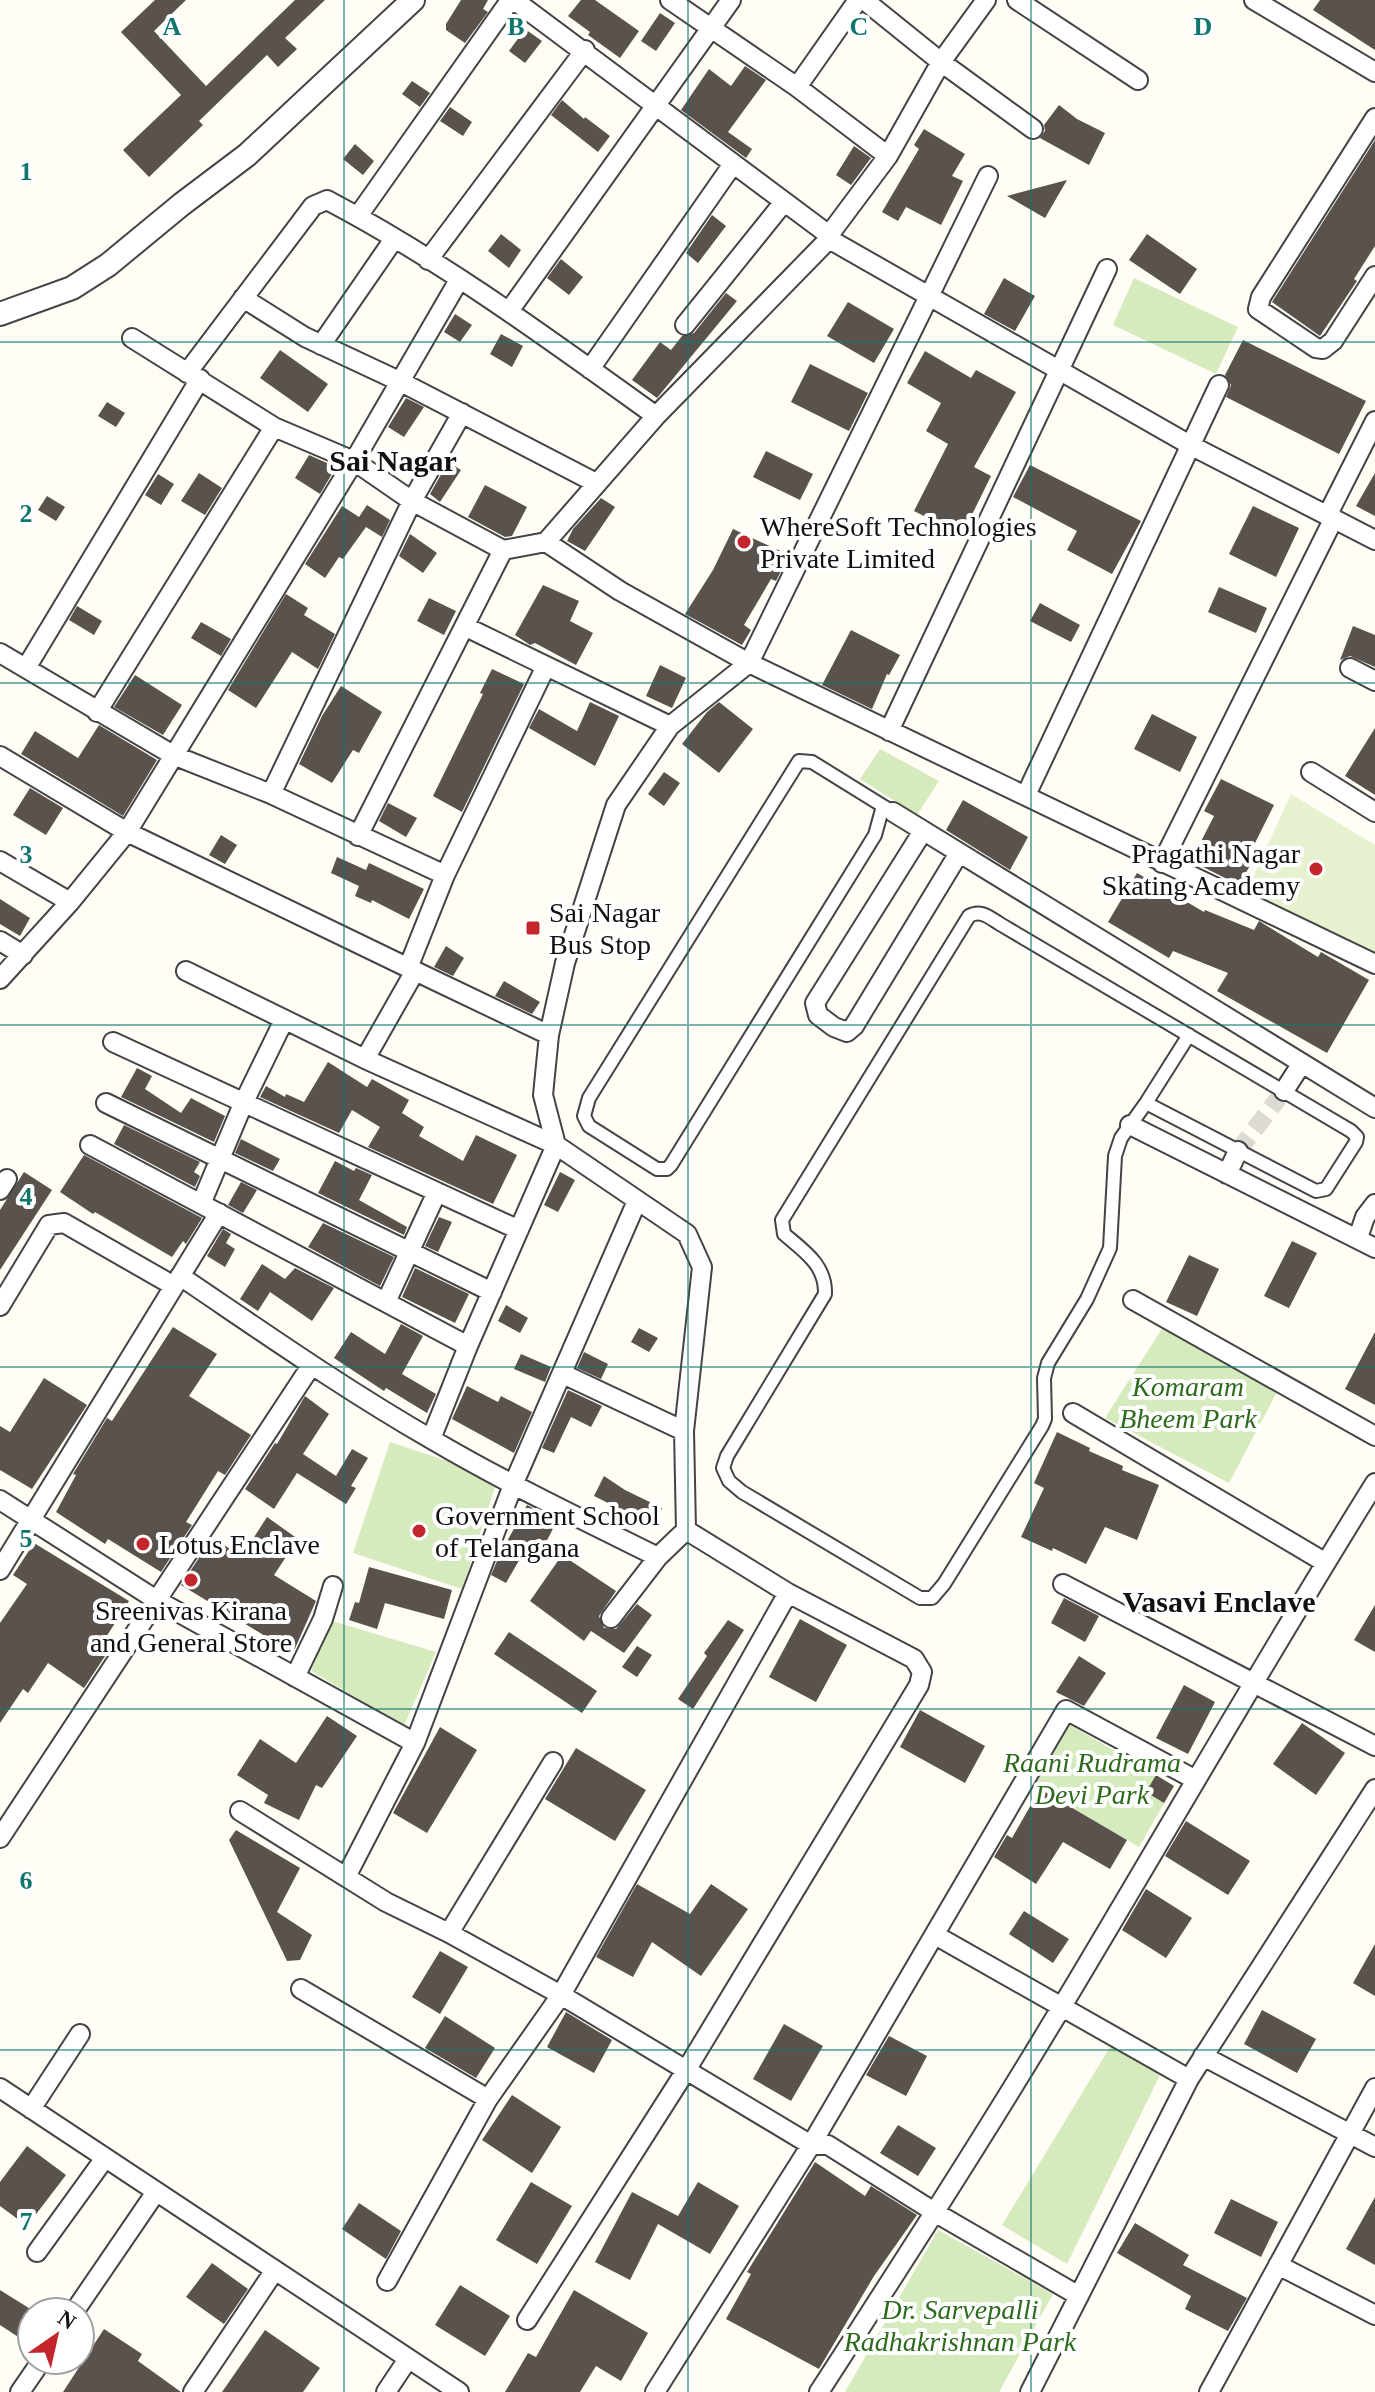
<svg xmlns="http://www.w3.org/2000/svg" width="1375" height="2392" font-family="Georgia,serif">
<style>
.green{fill:#d5ebbd}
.pitch{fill:#e6f2cf}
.building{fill:#5a524d}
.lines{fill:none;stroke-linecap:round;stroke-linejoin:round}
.minor-tunnel{stroke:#dbdad3;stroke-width:18;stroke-dasharray:18 9;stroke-linecap:butt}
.pedestrian-casing{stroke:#444;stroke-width:16}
.minor-casing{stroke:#444;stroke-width:22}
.tertiary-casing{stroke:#444;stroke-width:26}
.pedestrian{stroke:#fff;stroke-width:12}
.minor{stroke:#fff;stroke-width:18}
.tertiary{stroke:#fff;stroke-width:22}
.grid{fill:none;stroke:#0f766e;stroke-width:2;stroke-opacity:0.55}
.poi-dot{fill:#c4262e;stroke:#fff;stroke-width:3}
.labels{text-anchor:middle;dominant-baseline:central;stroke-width:8;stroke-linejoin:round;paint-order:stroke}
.poi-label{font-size:28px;fill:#111;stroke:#fff;text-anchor:start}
.park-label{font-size:28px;font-style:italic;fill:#2f6b1f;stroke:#fff}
.neighbourhood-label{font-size:30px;font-weight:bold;fill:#111;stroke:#fff}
.grid-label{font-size:26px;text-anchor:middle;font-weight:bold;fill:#0f766e;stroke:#fff;stroke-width:8;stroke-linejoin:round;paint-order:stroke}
</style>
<rect width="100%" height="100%" fill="#fffdf5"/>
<path class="green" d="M1134,278L1238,327L1216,374L1113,325Z
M880,749L939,781L917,815L860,779Z
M1163,1327L1277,1392L1229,1483L1105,1418Z
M390,1442L498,1478L462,1589L353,1553Z
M329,1620L436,1652L404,1726L311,1671Z
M1067,1723L1174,1786L1139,1847L1032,1784Z
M1113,2042L1160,2075L1067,2264L1002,2225Z
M938,2230L1053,2294L999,2392H845Z"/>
<path class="pitch" d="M1291,794L1375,845V957L1245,894Z"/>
<path class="building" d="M155,0H186L154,31L206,86L295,0H325L285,38L297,49L278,67L267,55L199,121L203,125L149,177L123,150L181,95L121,32Z
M461,0H488L483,9L488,12L465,43L446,30V24Z
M581,0H595L639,31L620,58L588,35L590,32L568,16Z
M1320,0H1375V50L1313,10Z
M660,13L675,23L656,51L641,41Z
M525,29L542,41L525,63L509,51Z
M745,66L766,80L728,132L752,149L746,158L681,110L709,69L731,86Z
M412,81L430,93L420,107L402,94Z
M562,100L584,119L585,117L610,136L598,152L551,115Z
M1059,105L1077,119L1105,133L1089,165L1040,138L1045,131L1044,125Z
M450,107L472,122L463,136L440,121Z
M924,129L965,154L952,176L963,181L941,225L906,207L898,221L882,212L919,149L914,145Z
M1375,140V246L1354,279L1357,281L1320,336L1272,302Z
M355,144L374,161L363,175L343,159Z
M854,146L871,158L851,185L836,175Z
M1067,180L1045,218L1007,196L1033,189Z
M712,215L726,226L698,263L686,253Z
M501,234L521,250L509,268L488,251Z
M1147,234L1197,269L1180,294L1129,260Z
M561,259L583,277L569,295L547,278Z
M1004,278L1035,296L1015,331L984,314Z
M726,293L737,301L657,398L632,380L660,342L671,350L682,336L694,333Z
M848,302L894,329L874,363L827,336Z
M455,314L472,325L460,342L444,332Z
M501,334L523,346L512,367L490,354Z
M1243,340L1366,401L1339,454L1226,397L1231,385L1225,375Z
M280,350L328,384L308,412L260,378Z
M925,351L971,378L976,370L1016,392L974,467L991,476L962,535L914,511L948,444L926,431L941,403L907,383Z
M810,364L868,393L849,431L791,402Z
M406,398L424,407L404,437L388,427Z
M107,402L125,413L116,427L98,416Z
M766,451L813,474L800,500L753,477Z
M309,455L336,467L320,494L295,478Z
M448,462L461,470L440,502L430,494Z
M1030,465L1141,521L1112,574L1067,550L1077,531L1013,497Z
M199,473L222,488L205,515L181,501Z
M1375,473V516L1356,506Z
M158,474L174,484L161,505L145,495Z
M485,485L527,507L512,536L505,537L468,517Z
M47,496L65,507L56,521L38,510Z
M601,498L615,507L585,551L567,541L573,529Z
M367,505L390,520L382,537L366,527L343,559L339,557L325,578L305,564L342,506L359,517Z
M1253,506L1299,528L1276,577L1229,554Z
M733,529L789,555L776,581L771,579L744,625L751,630L742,645L685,614L713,570Z
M410,534L437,553L423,573L399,556Z
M543,585L579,601L570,621L593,633L576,665L535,643L530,645L515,635Z
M1219,587L1267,608L1256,633L1208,612Z
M286,594L308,608L304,615L335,634L318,669L292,652L256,708L228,690Z
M429,598L456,611L444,635L417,621Z
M1040,603L1080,625L1071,642L1030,621Z
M77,606L102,621L94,635L69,620Z
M201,622L231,639L221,656L191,638Z
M1353,626L1375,635V667L1350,656L1340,660Z
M851,630L900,655L889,675L887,674L872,709L822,685Z
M660,665L686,678L672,708L646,696Z
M492,669L524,684L462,812L433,796L483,694L480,693Z
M135,675L182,705L163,735L114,707Z
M341,686L382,712L359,753L353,750L332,783L299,764L322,716Z
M590,702L619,716L595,766L529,728L539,709L577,731Z
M719,702L753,729L719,773L682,744L707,712Z
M1152,714L1197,737L1180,772L1134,749Z
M99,725L157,760L123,816L21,754L35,731L78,758Z
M1375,728V795L1345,776Z
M664,772L680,783L664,806L648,794Z
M1221,779L1274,805L1247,859L1252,862L1239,885L1191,861L1214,816L1204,811Z
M30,788L63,808L46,835L13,815Z
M963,800L1028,837L1010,870L946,830Z
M388,803L417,818L406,837L379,821Z
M221,835L237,845L225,864L209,855Z
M337,857L366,870L369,863L424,889L409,919L372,900L371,903L355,896L359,886L331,873Z
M1137,873L1204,912L1205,910L1254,930L1259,921L1318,957L1321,952L1369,980L1327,1053L1217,991L1228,973L1173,951L1169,958L1108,922Z
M0,899L30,918L20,936L0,924Z
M446,946L464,958L453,976L434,967Z
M504,981L540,1002L532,1014L495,996Z
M328,1062L367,1087L372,1079L409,1100L402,1113L424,1127L419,1136L463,1161L476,1135L517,1155L493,1204L368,1147L380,1127L352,1110L339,1133L260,1097L266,1086L285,1097L286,1094L304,1102Z
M137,1068L152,1076L145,1089L181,1113L191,1098L225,1116L214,1142L121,1097Z
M124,1125L200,1162L194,1172L200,1176L195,1187L114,1144Z
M241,1139L280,1159L273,1171L235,1153Z
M84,1155L202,1218L186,1244L183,1241L172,1257L95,1212L93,1214L60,1192Z
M335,1161L354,1171L356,1168L372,1175L359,1200L407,1227L404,1235L318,1193Z
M24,1172L52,1190L0,1270V1210Z
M560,1172L575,1180L558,1212L544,1205Z
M241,1182L257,1190L243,1213L228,1205Z
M439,1217L452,1222L438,1252L425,1246Z
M323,1223L394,1257L380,1286L308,1247Z
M223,1229L231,1234L226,1243L235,1249L225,1267L207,1256Z
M1292,1241L1317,1253L1289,1308L1264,1296Z
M1189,1255L1219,1269L1197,1316L1166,1302Z
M262,1264L285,1279L295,1268L334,1288L312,1321L270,1292L258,1311L240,1299Z
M415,1268L469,1294L455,1323L402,1297Z
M506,1305L528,1318L520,1333L498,1321Z
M401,1324L423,1336L402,1374L436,1394L427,1413L386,1388L384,1391L334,1358L351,1332L385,1354Z
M173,1327L217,1354L189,1396L251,1435L225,1475L218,1471L186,1522L192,1525L161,1572L108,1539L105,1544L56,1512L76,1475L73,1474L107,1418L112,1421Z
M639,1328L658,1338L649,1352L631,1342Z
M1375,1332V1405L1345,1389Z
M584,1352L608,1364L601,1379L577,1368Z
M521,1354L551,1367L545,1382L514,1369Z
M44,1378L87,1405L32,1489L0,1470V1426L10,1432Z
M467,1386L498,1402L501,1396L532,1412L514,1453L452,1419Z
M568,1390L602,1406L591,1427L571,1417L554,1453L542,1448Z
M305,1396L329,1414L303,1454L336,1476L352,1449L368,1458L351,1486L356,1488L346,1504L297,1473L274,1509L245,1489L275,1443L277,1444Z
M1057,1432L1090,1448L1089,1451L1123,1466L1122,1470L1159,1485L1137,1540L1105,1527L1086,1564L1053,1548L1052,1551L1021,1537L1044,1488L1034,1483Z
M604,1476L625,1490L662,1508L654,1526L594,1496Z
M527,1505L557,1521L541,1552L528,1545L506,1583L491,1575L500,1554Z
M267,1517L298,1539L274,1575L316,1601L293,1653L181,1585L212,1538L242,1556Z
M34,1543L129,1601L103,1642L111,1647L84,1688L48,1663L28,1693L23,1689L0,1723V1623L27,1584L13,1575Z
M562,1555L616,1591L599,1616L604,1628L616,1629L637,1604L652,1615L624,1653L591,1631L584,1641L530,1601Z
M369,1567L452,1590L444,1619L385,1603L377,1629L349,1620L355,1602L359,1603Z
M1064,1598L1099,1616L1085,1642L1051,1623Z
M1375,1605V1652L1354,1640Z
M800,1619L847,1645L816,1702L769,1677Z
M728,1620L744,1630L693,1709L678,1699L707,1656L704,1653Z
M509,1632L597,1691L582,1713L494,1654Z
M637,1646L652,1655L637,1677L622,1667Z
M1079,1656L1106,1673L1084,1706L1056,1692Z
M1184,1685L1215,1702L1188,1754L1156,1738Z
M920,1710L985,1746L965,1783L900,1747Z
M327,1716L357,1736L322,1788L316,1785L299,1820L264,1803L268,1795L237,1775L260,1739L296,1763Z
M1302,1723L1345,1753L1316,1795L1273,1764Z
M440,1727L477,1750L427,1833L393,1813Z
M576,1748L646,1790L615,1841L545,1799Z
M1156,1775L1174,1786L1164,1803L1146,1792Z
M1040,1789L1127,1840L1110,1869L1063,1842L1036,1884L994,1857L1007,1835L1012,1838Z
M1186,1821L1250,1861L1228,1895L1165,1856Z
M236,1830L300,1868L277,1912L312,1935L300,1960L287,1961L229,1840Z
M637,1884L690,1914L711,1884L748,1909L701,1976L652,1942L633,1977L596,1957Z
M1146,1889L1192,1918L1166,1958L1122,1930Z
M1024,1911L1069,1939L1053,1963L1009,1934Z
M1375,1944V1996L1353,1983Z
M440,1951L468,1967L440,2014L412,1997Z
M1262,2010L1316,2039L1297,2073L1244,2044Z
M566,2012L612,2040L594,2073L547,2047Z
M445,2016L495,2048L476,2078L425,2048Z
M784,2024L823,2046L791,2101L753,2079Z
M889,2036L927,2056L906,2096L866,2075Z
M512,2095L561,2127L532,2173L482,2140Z
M898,2125L936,2148L918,2176L880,2153Z
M27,2146L66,2175L27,2226L0,2206V2182Z
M815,2162L865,2196L871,2186L917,2215L874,2276L819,2369L726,2319L751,2274L747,2272Z
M531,2182L572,2206L537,2264L496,2240Z
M698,2182L739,2206L710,2254L658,2224L630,2280L595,2262L632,2192L678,2216Z
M1375,2197V2265L1346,2249Z
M1231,2199L1278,2222L1261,2257L1214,2233Z
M359,2203L401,2231L386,2259L342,2229Z
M1135,2223L1189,2255L1183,2265L1247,2298L1228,2331L1185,2309L1191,2296L1117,2253Z
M212,2263L248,2289L224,2324L186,2297Z
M460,2285L510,2316L485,2356L435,2325Z
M0,2290L32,2310V2346L0,2325Z
M574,2290L648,2333L621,2381L596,2366L580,2392H505L528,2353L536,2357Z
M104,2329L142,2354L138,2361L181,2392H63Z
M265,2330L320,2368L303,2392H222Z"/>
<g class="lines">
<path class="minor-tunnel" d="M1238,1151L1284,1091"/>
<g class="pedestrian-casing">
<path id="pedestrian" d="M883,806L875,835L671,1165L667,1169H657L589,1126L584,1116L589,1098L799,761L812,762L883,806L893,812
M1146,1103L1121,1138L1115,1156L1110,1248L1087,1299L1048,1363L1044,1378L1045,1419L1042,1426L944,1584L932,1598H920L742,1492L729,1481L723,1468L727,1456L825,1294C826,1265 804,1251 784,1234L782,1220L969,916C981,909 990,918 1000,924L1351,1131L1357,1137L1356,1142L1326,1189L1316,1191L1146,1103L1189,1035"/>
</g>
<g class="minor-casing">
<path id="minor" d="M670,0L797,87L888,156
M864,0L941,62L1033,129
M1017,0L1138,80
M1254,0L1375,72
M797,87L858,0
M1375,118L1261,297L1258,309L1316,348L1323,349L1333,341L1375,276
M358,216L509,2L518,3L829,235
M829,239L1190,445L1375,540
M428,260L585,50
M243,298L305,337L401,382L596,483
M509,311L731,0
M685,325L784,202
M132,338L274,427L354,461L412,501L503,550L546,542L656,416L829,239V235L888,156L941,62L986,0
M321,345L394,239
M590,369L733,164
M187,373L313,206L327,200C443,261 550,340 656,416
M1328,514L1375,421
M546,542L620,591L749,663L1375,964
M466,627L670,726
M0,653L173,755L271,794L445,875
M26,668L200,379
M1350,668L1375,681
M97,712L274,427
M889,731L1107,269
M0,756L127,832L415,971
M1311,772L1375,812
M271,794L412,501L462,413
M1026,795L1219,385
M893,812L1375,1108
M923,831L815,1003L818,1015L834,1027L847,1032L854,1026L959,853
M358,836L503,550
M0,861L70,902
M1162,863L1334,518
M0,941L23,955
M408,968L445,875L546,666
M186,971L365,1059L556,1145L687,1234L702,1267L684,1431L686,1530L658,1557L611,1618
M0,979L70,902L127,832L354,461L459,280
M113,1042L519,1230
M365,1059L415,971L549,1035
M1284,1091L1302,1063
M106,1103L492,1292
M1130,1125L1375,1248
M90,1145L468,1346
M1227,1174L1238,1151
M0,1190L7,1179
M201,1204L243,1104L284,1020
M1358,1238L1365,1217L1375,1204
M180,1276C263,1332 344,1389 431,1439C504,1482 581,1519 658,1557
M1133,1300L1375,1436
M386,1302L437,1192
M0,1306L49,1225L64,1223L174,1286
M563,1374L684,1431
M1073,1413L1326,1563
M431,1439L468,1346L556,1145L543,1095L549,1035L565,963L616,805L670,726L749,663L988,176
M0,1500L158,1601L415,1743
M0,1570L219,1213
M1063,1584L1375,1746
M295,1677L323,1619L333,1586
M240,1811L386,1902L449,1933L561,1995L811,2145H828L936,2213L1079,2296
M0,1838L311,1366
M346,1877L415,1743L513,1485L637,1201
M449,1933L553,1762
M935,1935L1189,2079
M301,1989L488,2099
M1203,2056L1375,2147
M0,2088L459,2392
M31,2109L80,2034
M37,2252L105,2158
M1278,2265L1375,2315
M387,2281L488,2099L561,1995L788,1593
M74,2312L156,2192
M527,2320L685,2072L919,1685L922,1672L914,1659L788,1593L686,1530
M20,2392L42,2360
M193,2392L275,2270
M386,2392L408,2359
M655,2392L811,2145L1066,1710L1194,1779
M819,2392C901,2265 983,2138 1061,2008C1166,1833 1267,1656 1375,1483
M1030,2392L1189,2079L1375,1789
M1209,2392L1375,2088"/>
</g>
<g class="tertiary-casing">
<path id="tertiary" d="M0,314L72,288L108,265L182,204L247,155L413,0"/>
</g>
<use href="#pedestrian" class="pedestrian"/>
<use href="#minor" class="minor"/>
<use href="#tertiary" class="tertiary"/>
</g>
<path class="grid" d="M344,0V2392M688,0V2392M1031,0V2392M0,342H1375M0,683H1375M0,1025H1375M0,1367H1375M0,1709H1375M0,2050H1375"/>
<g class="poi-dot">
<circle cx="744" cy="542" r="8"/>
<circle cx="1316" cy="869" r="8"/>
<rect x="525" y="920" width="16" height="16" rx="4"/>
<circle cx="419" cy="1531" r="8"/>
<circle cx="143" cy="1544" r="8"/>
<circle cx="191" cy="1580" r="8"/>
</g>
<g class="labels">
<g class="poi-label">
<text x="760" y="526">WhereSoft Technologies<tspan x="760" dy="32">Private Limited</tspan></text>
<text x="1300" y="853" text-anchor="end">Pragathi Nagar<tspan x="1300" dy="32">Skating Academy</tspan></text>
<text x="549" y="912">Sai Nagar<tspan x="549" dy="32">Bus Stop</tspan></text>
<text x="435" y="1515">Government School<tspan x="435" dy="32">of Telangana</tspan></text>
<text x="159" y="1544">Lotus Enclave</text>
<text x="191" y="1610" text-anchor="middle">Sreenivas Kirana<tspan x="191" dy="32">and General Store</tspan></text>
</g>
<g class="park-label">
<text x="1188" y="1386">Komaram<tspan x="1188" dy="32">Bheem Park</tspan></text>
<text x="1092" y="1762">Raani Rudrama<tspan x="1092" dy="32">Devi Park</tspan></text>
<text x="960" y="2309">Dr. Sarvepalli<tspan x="960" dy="32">Radhakrishnan Park</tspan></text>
</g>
<g class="neighbourhood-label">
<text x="393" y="460">Sai Nagar</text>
<text x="1219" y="1601">Vasavi Enclave</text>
</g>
</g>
<g class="grid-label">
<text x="172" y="35">A</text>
<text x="516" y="35">B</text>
<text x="859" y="35">C</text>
<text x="1203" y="35">D</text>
<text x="26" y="180">1</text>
<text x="26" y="522">2</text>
<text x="26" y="863">3</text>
<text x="26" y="1205">4</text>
<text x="26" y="1547">5</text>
<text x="26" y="1889">6</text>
<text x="26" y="2230">7</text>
</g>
<g transform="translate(56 2336) rotate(34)"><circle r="38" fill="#ffffff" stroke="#a0a0a0" stroke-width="2"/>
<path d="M0-6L14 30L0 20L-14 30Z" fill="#c4262e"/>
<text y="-12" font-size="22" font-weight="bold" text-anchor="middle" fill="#111111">N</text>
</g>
</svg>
